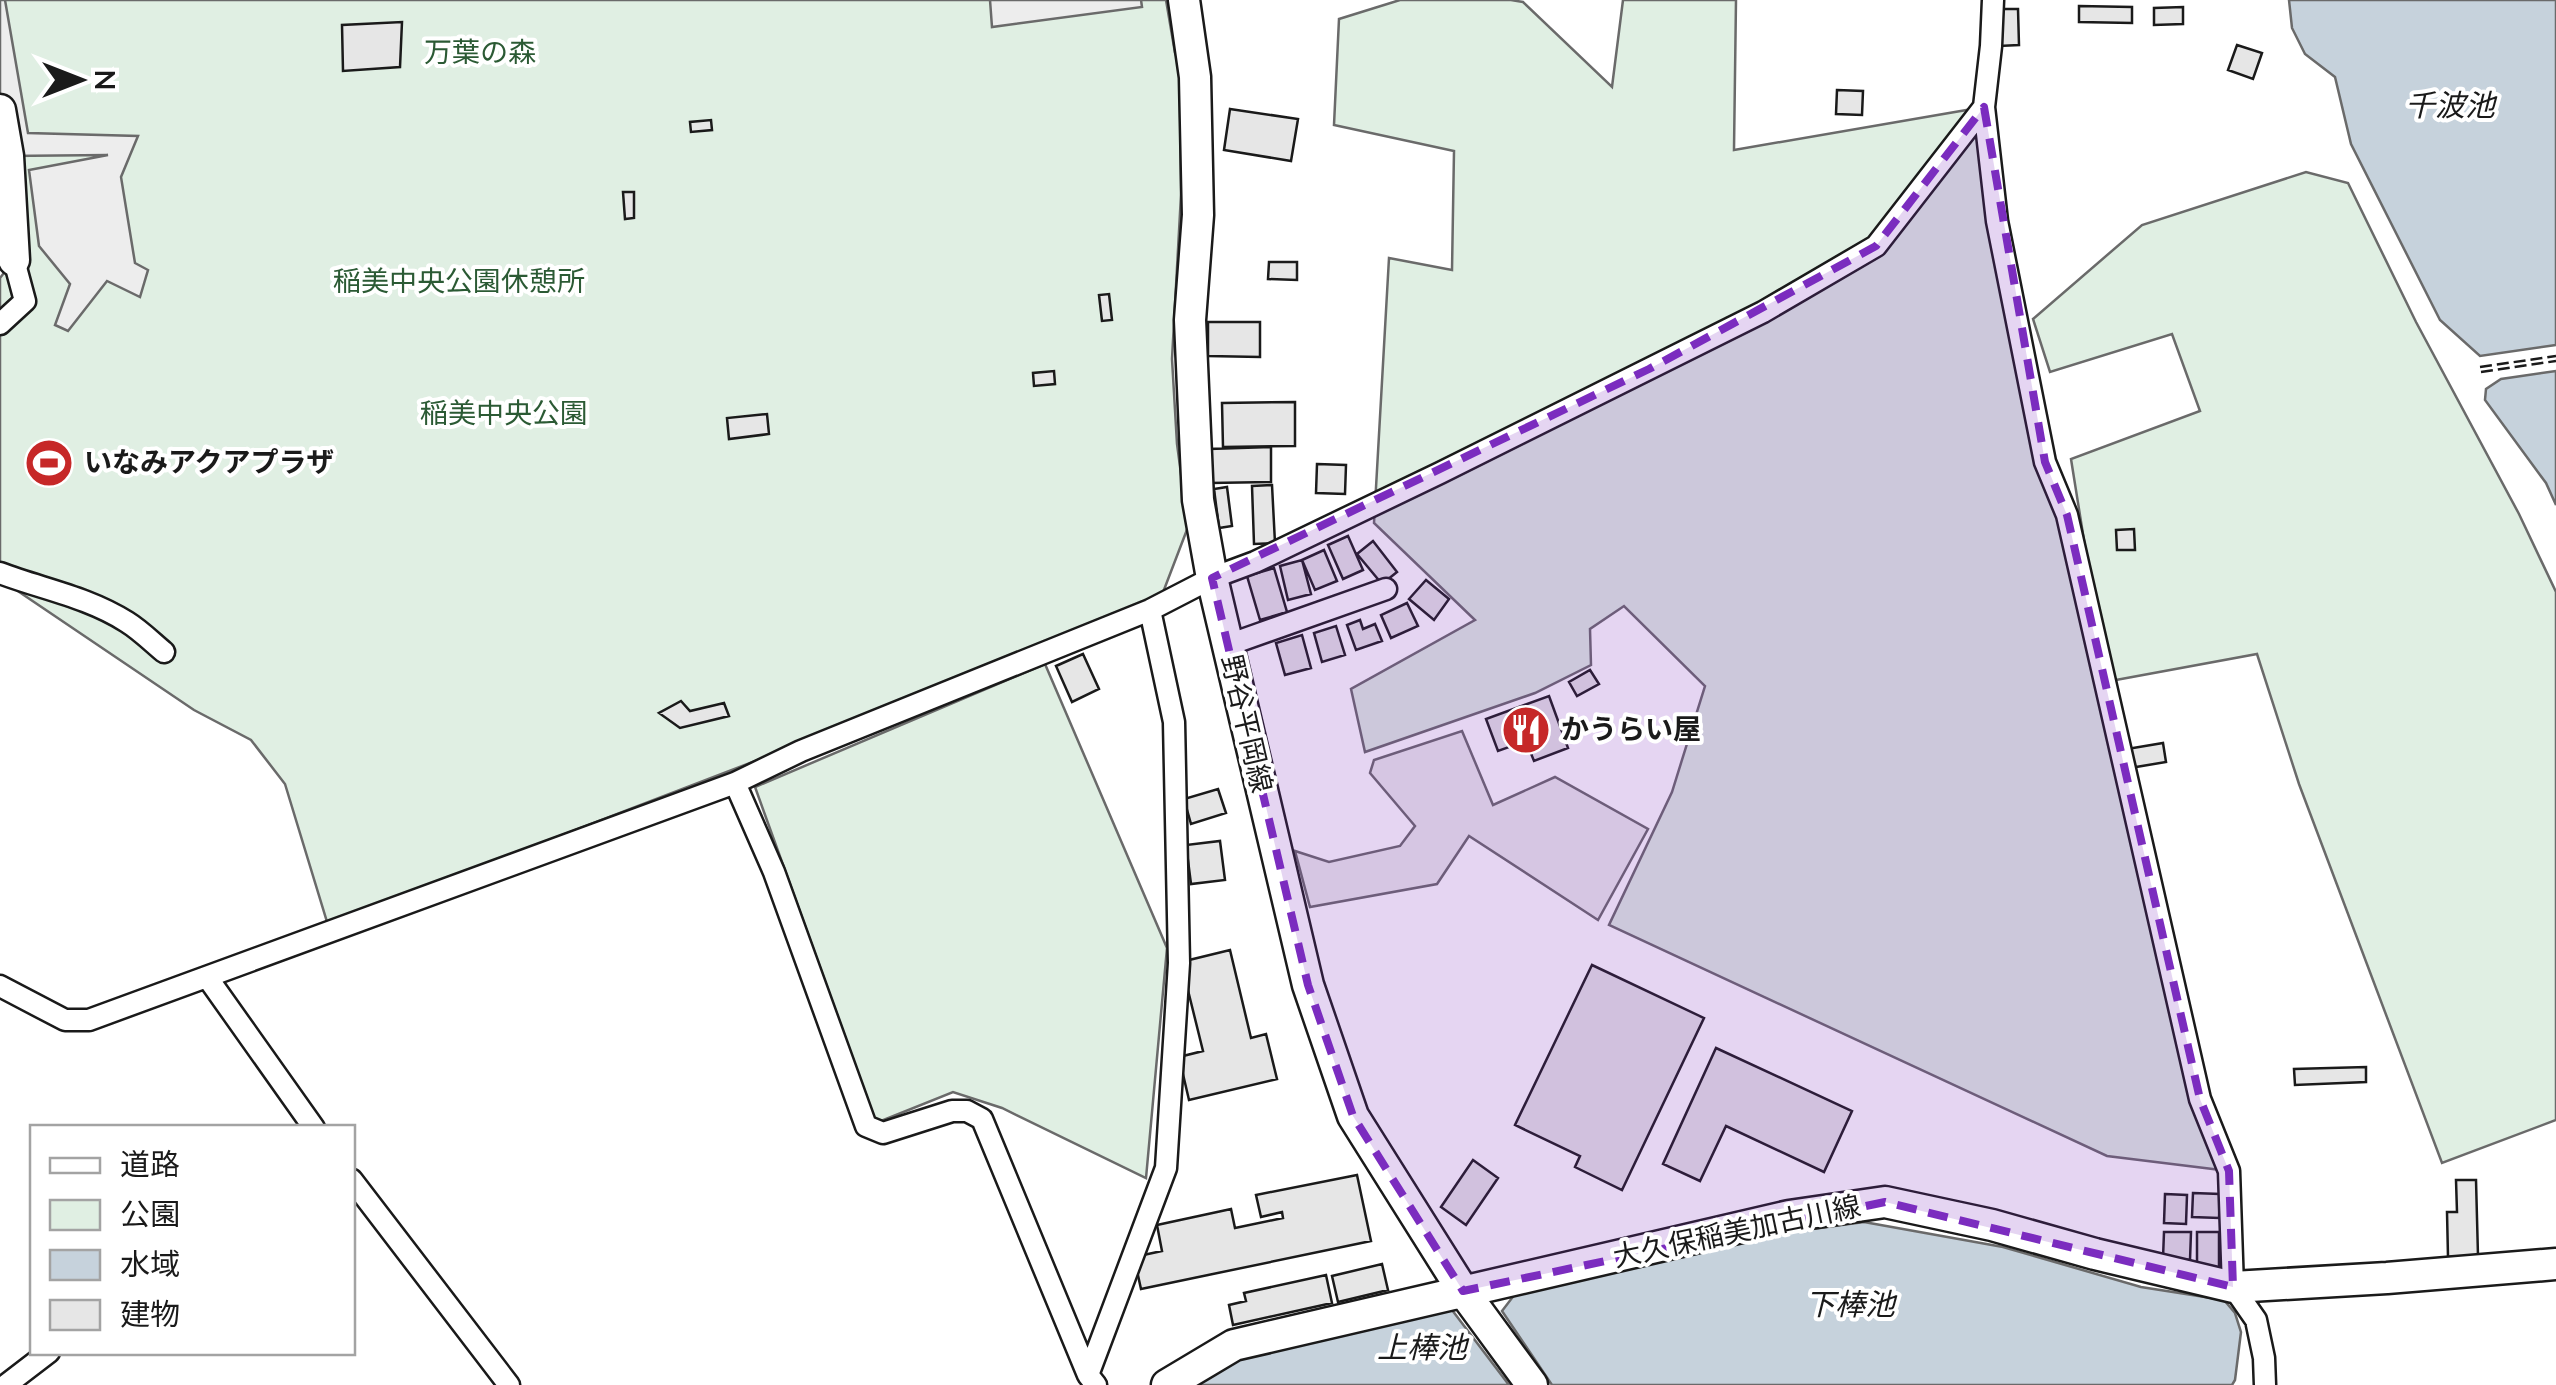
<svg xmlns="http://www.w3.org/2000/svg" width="2556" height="1385" font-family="'Nunito Sans','Noto Sans JP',sans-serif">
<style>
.green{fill:#e0efe3;stroke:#6a6a6a;stroke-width:2.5}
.parking{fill:#ededed;stroke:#6a6a6a;stroke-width:2.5}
.water{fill:#c6d2dc;stroke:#6a6a6a;stroke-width:2.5}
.building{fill:#e6e6e6;stroke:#1a1a1a;stroke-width:2.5}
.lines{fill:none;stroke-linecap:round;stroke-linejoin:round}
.street-casing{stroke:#1a1a1a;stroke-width:25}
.secondary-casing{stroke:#1a1a1a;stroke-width:35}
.street{stroke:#fff;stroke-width:20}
.secondary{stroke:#fff;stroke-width:30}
.fence{stroke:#1a1a1a;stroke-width:2.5;stroke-dasharray:12 5;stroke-linecap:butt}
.marked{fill:#7b2cbf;fill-opacity:0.2;stroke:#7b2cbf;stroke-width:8;stroke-dasharray:20 12;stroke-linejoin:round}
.labels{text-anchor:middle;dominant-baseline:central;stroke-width:8;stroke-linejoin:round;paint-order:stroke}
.park-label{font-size:28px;fill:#2b5a34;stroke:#fff}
.poi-label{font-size:28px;font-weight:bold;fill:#1a1a1a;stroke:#fff;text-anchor:start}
.street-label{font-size:28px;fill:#1a1a1a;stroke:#fff}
.water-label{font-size:30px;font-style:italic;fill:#1a1a1a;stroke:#fff}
</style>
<rect width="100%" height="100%" fill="#fff"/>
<path class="green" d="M0,0H1166L1175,53L1186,80L1180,98L1181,195L1172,359L1177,444L1188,527L1162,595L802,743L328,925L285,784L251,740L194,710L0,579V278L14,260Z
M1400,0H1511L1523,2L1612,87L1623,0H1736L1734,150L1984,107L2024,359L2106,678L2071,459L2200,411L2172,334L2050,372L2033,319L2142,225L2306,172L2348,183L2416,322L2519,514L2556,592V1120L2442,1163L2299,784L2257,654L2105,682L2229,1171L2107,1156L1609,925L1672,792L1705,686L1624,606L1590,629L1591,665L1535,693L1365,752L1351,689L1475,620L1374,523L1389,258L1452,270L1454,151L1334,125L1339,19Z
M1045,664L1167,948L1146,1178L1002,1108L953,1092L876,1123L755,787Z"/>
<path class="parking" d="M0,0H5L28,133L138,136L121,177L135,263L148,270L140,297L107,281L68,331L55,325L70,284L39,246L29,170L108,155L8,156L0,114Z
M990,0H1141L1142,7L992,27Z
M1462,731L1493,805L1555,777L1648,829L1598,920L1469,836L1437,884L1310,907L1295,851L1329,862L1400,846L1415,826L1370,773L1374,760Z"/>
<path class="water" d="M2289,0H2556V345L2480,356L2440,320L2351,144L2335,77L2305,54L2292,28Z
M2556,371V505L2546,483L2485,400L2486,389L2501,379Z
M1864,1222L2003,1247L2141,1287L2224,1300L2235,1313L2241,1332L2235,1380L2232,1385H1552L1502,1311L1515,1294L1776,1234Z
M1452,1310L1509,1385H1187L1256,1347Z"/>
<path class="building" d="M2079,6L2132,7V23L2079,22Z
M2183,7V24L2154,25V8Z
M1998,9H2018L2019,45L1999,46Z
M402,22L400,67L343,71L342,25Z
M2237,45L2262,53L2253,79L2228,70Z
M1837,90L1863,91L1862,115L1836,114Z
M1230,109L1298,119L1291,161L1224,150Z
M711,120L712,130L691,132L690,122Z
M623,192H634V218L625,219Z
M1269,262H1297V280L1268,279Z
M1109,294L1112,320L1102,321L1099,295Z
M1208,322H1260V357L1208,356Z
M1054,371L1055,384L1034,386L1033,373Z
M1295,402V446L1223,447L1222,403Z
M767,414L769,434L729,439L727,418Z
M1271,447V482L1210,483L1209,449Z
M1317,464L1346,465L1345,494L1316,493Z
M1272,485L1275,543L1254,544L1252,486Z
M1227,487L1232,526L1219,528L1214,489Z
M2134,529L2135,550H2117L2116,530Z
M1348,536L1363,570L1343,579L1328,545Z
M1373,541L1397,572L1382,584L1357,554Z
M1324,550L1337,581L1315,590L1302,560Z
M1302,560L1311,594L1288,600L1280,566Z
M1274,568L1287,612L1260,620L1247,576Z
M1426,580L1449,599L1434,620L1409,599Z
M1407,603L1418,626L1391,638L1381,615Z
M1360,620L1363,629L1375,624L1382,641L1356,650L1347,625Z
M1336,626L1345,655L1322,662L1314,633Z
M1302,635L1311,668L1285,675L1276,643Z
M1083,654L1099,689L1072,702L1056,666Z
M1590,670L1599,684L1577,696L1569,682Z
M1549,696L1568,748L1534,761L1526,741L1498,751L1486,719Z
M681,701L690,711L724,703L729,716L680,728L659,713Z
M2163,743L2166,762L2130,768L2127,749Z
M1218,789L1226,813L1191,824L1184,799Z
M1220,841L1225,880L1191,884L1186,845Z
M1230,950L1251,1038L1266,1034L1277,1079L1189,1100L1179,1057L1203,1051L1181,962Z
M1592,965L1704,1018L1622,1190L1575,1167L1580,1156L1515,1125Z
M1716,1048L1852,1111L1824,1172L1726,1126L1700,1181L1663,1164Z
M2366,1067V1082L2295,1085L2294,1069Z
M1473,1160L1498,1178L1466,1225L1441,1207Z
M1357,1175L1371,1241L1141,1289L1134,1257L1162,1251L1157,1225L1231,1209L1235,1228L1283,1218L1282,1212L1261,1217L1256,1195Z
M2456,1180H2476L2478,1256L2448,1257L2447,1212H2457Z
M2193,1193L2220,1194L2219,1218L2192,1217Z
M2165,1194L2187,1195L2186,1224L2164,1223Z
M2164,1232H2191L2190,1260L2163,1258Z
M2197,1232H2219V1268H2197Z
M1382,1264L1388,1290L1338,1302L1332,1276Z
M1326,1275L1332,1303L1233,1325L1229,1305L1246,1301L1244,1293Z"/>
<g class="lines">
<g class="street-casing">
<path id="street" d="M1993,0L1991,46L1984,107L1997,221L2045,462L2067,515L2200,1099L2229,1171L2233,1287L2256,1320L2264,1358L2265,1385
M0,324L25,301L14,260
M0,573C42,589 88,597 127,622C140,630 152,642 164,652
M1228,645L1386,589
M735,783L774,872L866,1126L883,1133L952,1111H967L982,1119L1088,1375
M207,977L314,1128
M0,986L65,1020H89L735,783L801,751L1150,610L1212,578L1255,562L1440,473L1763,312L1876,246L1984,107
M352,1180L509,1385
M6,1385L49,1352
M1096,1385L1088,1375L1166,1168L1179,963L1174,722L1150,610"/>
</g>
<g class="secondary-casing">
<path id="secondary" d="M1184,0L1195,77L1198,215L1190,320L1198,500L1212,578L1308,985L1353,1116L1463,1291L1532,1385
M0,110L8,156L14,260
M1167,1385L1234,1345L1789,1216L1885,1202L1992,1225L2095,1254L2233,1287L2387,1278L2556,1264"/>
</g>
<use href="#street" class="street"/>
<use href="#secondary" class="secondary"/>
<path class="fence" d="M2480,367L2556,356
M2481,372L2556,361"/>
</g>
<path class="marked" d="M1984,107L2045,462L2067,515L2200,1099L2229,1171L2233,1287L1885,1202L1463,1291L1353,1116L1308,985L1212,578L1649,369L1876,246Z"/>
<defs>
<g id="stadium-disc" transform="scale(2.5)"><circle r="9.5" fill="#c62828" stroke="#fff"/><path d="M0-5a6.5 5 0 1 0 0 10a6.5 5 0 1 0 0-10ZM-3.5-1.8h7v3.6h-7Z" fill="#fff"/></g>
<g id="restaurant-disc" transform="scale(2.5)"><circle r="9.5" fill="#c62828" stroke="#fff"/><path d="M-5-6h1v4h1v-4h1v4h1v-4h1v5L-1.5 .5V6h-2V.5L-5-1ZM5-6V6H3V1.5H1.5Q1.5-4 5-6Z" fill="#fff"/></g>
</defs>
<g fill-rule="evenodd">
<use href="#stadium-disc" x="49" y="463"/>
<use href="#restaurant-disc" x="1526" y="730"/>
</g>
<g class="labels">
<g class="park-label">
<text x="480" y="53">万葉の森</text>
<text x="459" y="282">稲美中央公園休憩所</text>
<text x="504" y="414">稲美中央公園</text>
</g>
<g class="poi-label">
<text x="84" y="463">いなみアクアプラザ</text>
<text x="1561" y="730">かうらい屋</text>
</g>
<g class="street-label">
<text transform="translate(1246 724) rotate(77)">野谷平岡線</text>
<text transform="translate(1737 1232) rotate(-12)">大久保稲美加古川線</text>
</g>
<g class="water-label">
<text x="2450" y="106">千波池</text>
<text x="1850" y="1305">下棒池</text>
<text x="1422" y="1348">上棒池</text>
</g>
</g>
<rect x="30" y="1125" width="325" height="230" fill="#ffffff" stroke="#a3a3a3" stroke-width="2.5"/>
<rect x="50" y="1158" width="50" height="15" fill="#ffffff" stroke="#a3a3a3" stroke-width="2.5"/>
<text x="120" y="1175" font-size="30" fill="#1a1a1a">道路</text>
<rect x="50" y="1200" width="50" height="30" fill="#e0efe3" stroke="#a3a3a3" stroke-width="2.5"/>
<text x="120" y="1225" font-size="30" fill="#1a1a1a">公園</text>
<rect x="50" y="1250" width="50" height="30" fill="#c6d2dc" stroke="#a3a3a3" stroke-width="2.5"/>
<text x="120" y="1275" font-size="30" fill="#1a1a1a">水域</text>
<rect x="50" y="1300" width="50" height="30" fill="#e6e6e6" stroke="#a3a3a3" stroke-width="2.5"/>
<text x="120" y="1325" font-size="30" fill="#1a1a1a">建物</text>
<g transform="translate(80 80) rotate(90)" stroke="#ffffff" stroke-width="8" paint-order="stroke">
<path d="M0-8L18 38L0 25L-18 38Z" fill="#1a1a1a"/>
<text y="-15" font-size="28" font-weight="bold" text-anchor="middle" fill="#1a1a1a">N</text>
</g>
</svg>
